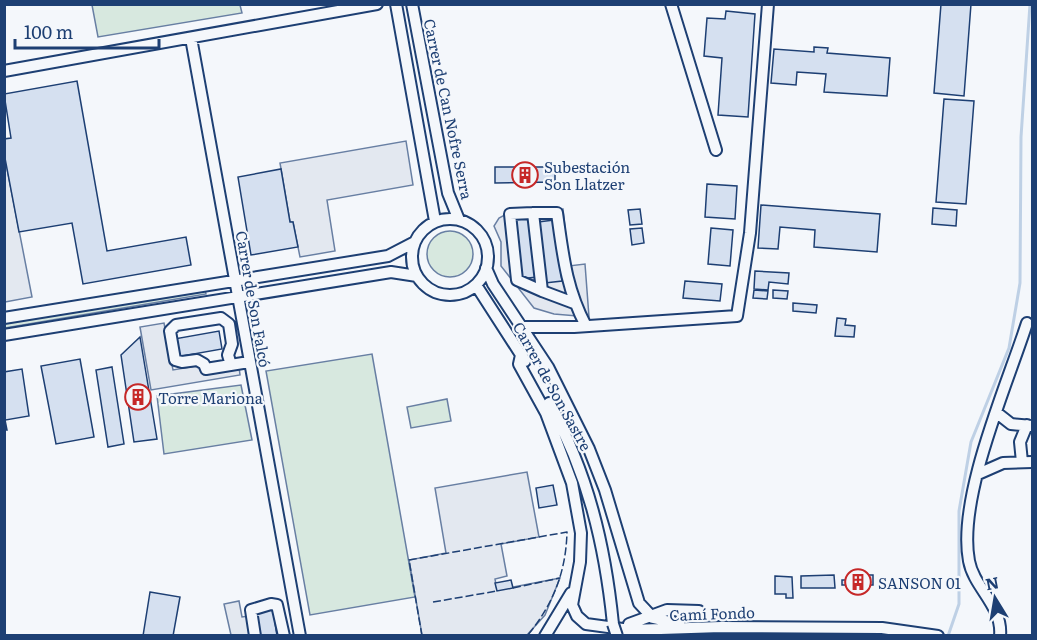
<svg xmlns="http://www.w3.org/2000/svg" width="1037" height="640" font-family="Literata,serif">
<style>
.green{fill:#d7e8df;stroke:#687fa3;stroke-width:1.5}
.parking{fill:#e3e8f0;stroke:#687fa3;stroke-width:1.5}
.lines{fill:none;stroke-linecap:round;stroke-linejoin:round}
.stream{stroke:#bed0e5;stroke-width:3}
.building{fill:#d5e0f0;stroke:#1d3f73;stroke-width:1.5}
.minor-casing{stroke:#1d3f73;stroke-width:14}
.minor{stroke:#f4f7fb;stroke-width:10}
.minor-bridge-casing{stroke:#1d3f73;stroke-width:14;stroke-linecap:butt}
.minor-bridge{stroke:#f4f7fb;stroke-width:10}
.fence{stroke:#1d3f73;stroke-width:1.5;stroke-dasharray:8 3;stroke-linecap:butt}
.labels{text-anchor:middle;dominant-baseline:central;stroke-width:4.5;stroke-linejoin:round;paint-order:stroke}
.street-label{font-size:15px;fill:#1d3f73;stroke:#f4f7fb}
.poi-label{font-size:15px;fill:#1d3f73;stroke:#f4f7fb;text-anchor:start}
</style>
<rect width="100%" height="100%" fill="#f4f7fb"/>
<path class="green" d="M92,5H240L242,13L98,37Z
M427 254a23 23 0 1 1 46 0a23 23 0 1 1-46 0Z
M205,290L206,294L5,328V322Z
M372,354L415,597L310,615L266,371Z
M241,385L252,440L164,454L157,396Z
M447,399L451,421L411,428L407,407Z"/>
<path class="parking" d="M406,141L413,185L327,200L335,251L300,257L293,222H290L280,163Z
M4,153L32,297L5,302H4Z
M563,209L569,266L585,264L589,317L554,314L534,308L501,266V242L494,226L499,218L514,210Z
M164,323L173,370L238,359L240,375L151,390L140,327Z
M527,472L539,537L501,544L507,576L495,579L497,590L560,578L545,615L527,635H422L409,560L446,553L435,488Z
M239,601L242,617L249,616L253,635H231L224,604Z"/>
<g class="lines">
<path class="stream" d="M948,636L959,604V511L971,442L1009,348L1020,283L1021,137L1030,4"/>
</g>
<path class="building" d="M941,4H971L964,96L934,93Z
M726,11L755,14L748,117L718,115L722,58L704,56L707,18L725,19Z
M814,47L828,48L827,53L890,58L887,96L824,92L826,74L797,72L796,85L771,83L774,49L814,52Z
M77,81L107,251L186,237L191,265L83,284L72,223L19,232L4,153V139L11,138L4,94Z
M944,99L974,101L966,204L936,202Z
M495,167H555V182L495,183Z
M281,169L290,222H293L298,247L251,255L238,177Z
M707,184L737,186L735,219L705,217Z
M761,205L880,214L877,252L814,247L815,230L780,227L778,249L758,248Z
M933,208L957,210L956,226L932,224Z
M640,209L642,224L630,225L628,210Z
M529,217L537,277L520,279L513,219Z
M554,220L562,281L545,283L538,222Z
M642,228L644,243L632,245L630,229Z
M711,228L733,230L730,266L708,264Z
M755,271L789,273L788,284L769,282L768,290L754,289Z
M685,281L722,284L720,301L683,298Z
M754,290L768,291L767,299L753,298Z
M773,290L788,291L787,299L773,298Z
M793,303L817,305L816,313L793,311Z
M837,318L846,319L845,325L855,326L854,337L835,336Z
M219,331L222,349L177,357L174,339Z
M140,337L157,439L134,442L121,355Z
M80,359L94,437L56,444L41,366Z
M112,367L124,444L108,447L96,370Z
M22,369L29,416L5,420L7,430H4V372Z
M553,485L557,505L539,508L536,488Z
M834,575L835,588H801V576Z
M848,575H873V585H842V580H848Z
M775,576L792,577L793,598H786V594H775Z
M511,580L513,588L497,591L495,583Z
M150,592L180,597L173,636H143Z
M273,609L277,636H258L254,612Z"/>
<g class="lines">
<g class="minor-casing">
<path id="minor" d="M396,4L435,221
M412,4L448,193L459,220
M671,4L716,150
M191,38L300,636
M4,71L377,4
M533,213L510,214L517,280L542,291
M412 257a38 38 0 1 1 76 0a38 38 0 1 1-76 0Z
M486,268L493,284L548,367L589,449L605,490L639,603L653,618L679,624
M476,285L525,361
M574,303L542,291L533,213H557C563,255 566,288 586,326
M4,318L388,256L415,242
M522,327H574L737,316L750,233L768,4
M4,335L391,272L417,276
M521,355L519,364L546,413L572,483L581,533L580,562L572,605L577,616L586,624L630,630L721,627L882,628L938,636
M231,365L228,355L232,344L229,324L221,318L176,325L170,331L175,360L182,362L197,360L204,364L206,369L249,362
M549,403C588,473 605,545 613,624
M997,413L1011,424L1032,426
M1022,462L1020,442L1027,425
M978,474L1003,463L1032,462
M629,624L667,610L699,611
M255,636L251,610L271,604L277,605L284,636
M545,636L571,593
M1000,636C1003,606 974,588 969,561C957,498 1007,385 1027,323"/>
</g>
<use href="#minor" class="minor"/>
<g class="minor-bridge-casing">
<path id="minor-bridge" d="M613,624L617,636"/>
</g>
<use href="#minor-bridge" class="minor-bridge"/>
<path class="fence" d="M513,588L560,578
M433,602L497,591
M422,636L409,560L567,532C566,572 553,605 527,636"/>
</g>
<defs>
<g id="building-ring" transform="scale(1.35)"><circle r="9.5" fill="#f4f7fb" stroke="#c62828" stroke-width="1.5"/><path d="M-4-6H4V6H1V3H-1V6H-4ZM-2.5-4.3h1.7v1.8h-1.7ZM.8-4.3h1.7v1.8H.8ZM-2.5-1h1.7V.8h-1.7ZM.8-1h1.7V.8H.8Z" fill="#c62828"/></g>
</defs>
<g fill-rule="evenodd">
<use href="#building-ring" x="525" y="175"/>
<use href="#building-ring" x="138" y="397"/>
<use href="#building-ring" x="858" y="582"/>
</g>
<g class="labels">
<g class="street-label">
<text transform="translate(449 109) rotate(78)">Carrer de Can Nofre Serra</text>
<text transform="translate(254 299) rotate(80)">Carrer de Son Falcó</text>
<text transform="translate(553 386) rotate(61)">Carrer de Son Sastre</text>
<text transform="translate(712 613) rotate(-2)">Camí Fondo</text>
</g>
<g class="poi-label">
<text x="544" y="166">Subestación<tspan x="544" dy="17">Son Llatzer</tspan></text>
<text x="158" y="397">Torre Mariona</text>
<text x="878" y="582">SANSON 01</text>
</g>
</g>
<rect width="1037" height="640" fill="none" stroke="#1d3f73" stroke-width="12"/>
<g transform="translate(995 598) rotate(349)" stroke="#f4f7fb" stroke-width="4.5" paint-order="stroke">
<path d="M0-4.5L10 22L0 15L-10 22Z" fill="#1d3f73"/>
<text y="-9" font-size="16" font-weight="bold" text-anchor="middle" fill="#1d3f73">N</text>
</g>
<path d="M15 39v9h144v-9" fill="none" stroke="#1d3f73" stroke-width="3"/>
<text x="24" y="39" font-size="18" fill="#1d3f73" stroke="#f4f7fb" stroke-width="4.5" paint-order="stroke">100 m</text>
</svg>
